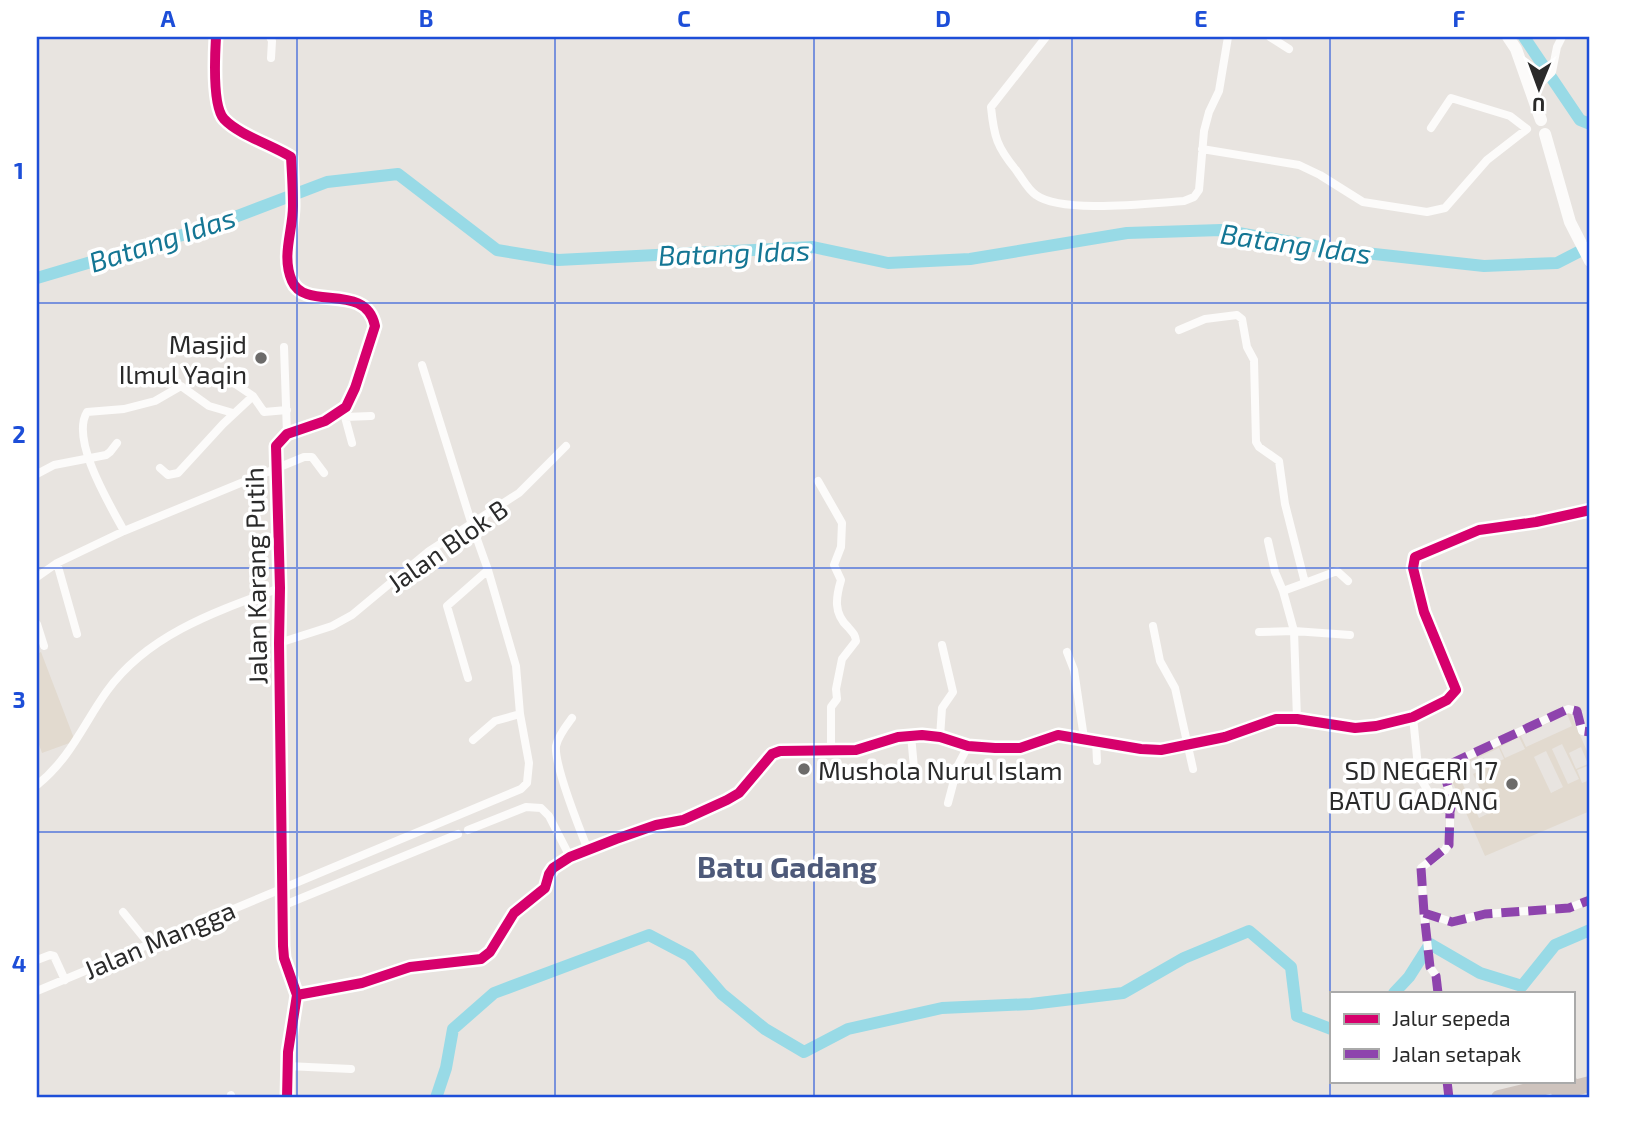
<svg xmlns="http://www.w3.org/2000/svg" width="1627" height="1135" font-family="'Exo 2',sans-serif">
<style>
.education{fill:#e2dacf;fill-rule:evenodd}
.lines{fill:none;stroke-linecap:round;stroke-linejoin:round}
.river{stroke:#98dae6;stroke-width:12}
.street{stroke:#fcfbfa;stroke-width:8}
.secondary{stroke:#fcfbfa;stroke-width:12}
.highway{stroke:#cec3bd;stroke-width:16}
.quiet{stroke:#8e44ad;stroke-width:9;stroke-dasharray:18 9;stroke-linecap:butt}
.cycleway-casing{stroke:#fff;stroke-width:15}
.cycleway{stroke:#d6006c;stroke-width:10}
.grid{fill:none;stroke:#1d4ed8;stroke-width:2;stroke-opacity:0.55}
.poi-dot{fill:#6c6b6a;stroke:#fff;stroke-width:2.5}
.labels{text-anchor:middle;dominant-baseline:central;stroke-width:7;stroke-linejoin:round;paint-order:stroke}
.poi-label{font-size:26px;fill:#2a2a2a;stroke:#fff;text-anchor:end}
.street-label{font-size:26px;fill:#2a2a2a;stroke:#fff}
.water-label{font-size:28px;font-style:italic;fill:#147694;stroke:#fff}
.quarter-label{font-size:30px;font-weight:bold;fill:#4d5979;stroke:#fff}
.neatline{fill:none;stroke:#1d4ed8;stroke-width:2.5}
.grid-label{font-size:23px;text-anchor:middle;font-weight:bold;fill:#1d4ed8}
</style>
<rect width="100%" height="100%" fill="#e8e4e0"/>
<path class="education" d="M41,652L75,741L42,753L37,739V654Z
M1570,712L1590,758V765L1577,770L1582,783L1590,780V811L1485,856L1445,765ZM1567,714L1572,726L1526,747L1521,736ZM1519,737L1525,749L1505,758L1500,747ZM1562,744L1579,779L1568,784L1552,749ZM1581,747L1588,764L1576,769L1569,753ZM1499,748L1504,759L1473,774L1491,812L1479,818L1455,768ZM1546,751L1563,787L1551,793L1534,757Z"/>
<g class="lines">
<path class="river" d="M1524,37L1580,120L1590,124
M37,278L206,228L327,182L398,174L497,250L558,260L813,247L888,263L970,259L1127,233L1221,230L1338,250L1484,266L1557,263L1590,246
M1394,993L1409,977L1430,944L1480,973L1522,986L1555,945L1590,930
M436,1098L446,1068L453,1029L494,993L649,935L689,956L722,994L765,1029L804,1052L848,1029L942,1008L1031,1004L1123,993L1184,958L1249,931L1291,967L1297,1016L1331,1029"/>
<path class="street" d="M216,37C215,54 212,106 224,119C239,135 272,145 291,157C292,173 293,190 293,206C293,231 281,256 292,281C305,312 366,281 375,326L355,388L346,407L325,421L287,434L276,446L280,588L279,643L283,946L284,958L297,995L288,1052L287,1098
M270,37L272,41L271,58
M1046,37L991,107C994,137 997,147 1016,170C1022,178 1028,190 1036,195C1062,214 1151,203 1184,201L1194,197L1199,190L1204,131L1209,112L1219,91L1228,37
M1270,37L1289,49
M1532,92L1552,72L1557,47L1562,37
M1202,149L1299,165L1320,175L1363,202L1427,212L1445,208L1487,160L1527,129L1510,116L1451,98L1431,128
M1179,330L1205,319L1237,315L1242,319L1247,347L1254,360L1256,442L1259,447L1279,461L1285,504L1305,583L1283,591L1294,631L1297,719
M284,347L287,434
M222,375L253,396
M234,382L239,371
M339,413L345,417L371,416
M345,417L352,443
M160,468L168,475L178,473L223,424L253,396L264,412L287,410
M37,474L54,465L106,455L110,452L117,443
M818,481L842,523L841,547L834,565L841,580C836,597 833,613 848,627C853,633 855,634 856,641L842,659L836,689L837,699L831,707V750
M124,531C110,505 70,440 87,412L124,409L155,401L181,386L209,406L233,413
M1268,541L1275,572L1283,591
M57,563L77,634
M37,577L57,563L124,531L304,457H312L324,473
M1305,583L1337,571L1348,581
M37,624L44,646
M1153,626L1160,661L1175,688L1193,769
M1259,632L1294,631L1350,635
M279,643L332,626L352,615L429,551L519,493L566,446
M1067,652L1074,670L1084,738
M468,678L447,606L488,570
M1413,717L1418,767L1422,781L1428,791L1442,800L1450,812
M572,718C566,726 558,736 556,746C554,765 580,830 588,850
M911,735L915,779
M940,737L942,708L953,692L942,645
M473,740L495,721L520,714
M1096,740L1097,761
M37,785C70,759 84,723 107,691C148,634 217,611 280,588
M948,803L958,765L968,746
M468,830L526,807L541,808L549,816L570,857
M282,906L458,834
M123,912L149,944
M1424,913L1421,868L1445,850L1450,841V812L1452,800L1444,774V767L1568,709L1577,711L1582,731L1590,732
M37,960L50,955L54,956L65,980
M37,991L521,789L527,783L529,763L520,714L516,666L488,570L472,525L422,365
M1438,993L1436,976L1430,967L1424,913L1452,922L1485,914L1569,908L1590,900
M297,995L362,983L410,967L481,959L490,952L514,913L545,888L549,874L553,868L570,857L616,839L656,825L683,820L727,800L739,793L772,754L780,751L856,750L898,737L922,735L940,737L968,746L995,748H1020L1058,735L1141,749L1161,750L1225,737L1276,719H1297L1355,728L1376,726L1413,717L1447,700L1456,690L1424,612L1413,568L1415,557L1479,530L1536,522L1590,510
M287,1066L351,1069
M1447,1081L1449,1098
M231,1095L232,1098"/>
<path class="secondary" d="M1508,37L1516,49L1541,120
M1545,134L1570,222L1590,261"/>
<path class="highway" d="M1559,1092L1590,1084
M1499,1098L1569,1081"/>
<path class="quiet" d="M1450,812C1455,796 1445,784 1443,768L1446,766L1568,709L1577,711L1582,731L1590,732
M1424,913L1421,868L1449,845L1450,813
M1438,993L1436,976L1430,967L1424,913L1452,922L1485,914L1569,908L1590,900
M1447,1081L1449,1098"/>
<g class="cycleway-casing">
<path id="cycleway" d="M216,37C215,54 212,106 224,119C239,135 272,145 291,157C292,173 293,190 293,206C293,231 281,256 292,281C305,312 366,281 375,326L355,388L346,407L325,421L287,434L276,446L280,588L279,643L283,946L284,958L297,995L288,1052L287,1098
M297,995L362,983L410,967L481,959L490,952L514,913L545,888L549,874L553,868L570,857L616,839L656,825L683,820L727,800L739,793L772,754L780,751L856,750L898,737L922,735L940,737L968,746L995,748H1020L1058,735L1141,749L1161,750L1225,737L1276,719H1297L1355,728L1376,726L1413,717L1447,700L1456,690L1424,612L1413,568L1415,557L1479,530L1536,522L1590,510"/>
</g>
<use href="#cycleway" class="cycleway"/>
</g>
<path class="grid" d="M297,37V1098M555,37V1098M814,37V1098M1072,37V1098M1330,37V1098M37,303H1590M37,568H1590M37,832H1590"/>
<g class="poi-dot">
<circle cx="261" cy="358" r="7"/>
<circle cx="804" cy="769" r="7"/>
<circle cx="1512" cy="784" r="7"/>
</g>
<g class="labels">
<g class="poi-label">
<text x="247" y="343">Masjid<tspan x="247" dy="30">Ilmul Yaqin</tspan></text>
<text x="818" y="769" text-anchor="start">Mushola Nurul Islam</text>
<text x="1498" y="769">SD NEGERI 17<tspan x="1498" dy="30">BATU GADANG</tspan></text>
</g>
<g class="street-label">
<text transform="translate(447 545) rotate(-35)">Jalan Blok B</text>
<text transform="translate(255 576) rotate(-91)">Jalan Karang Putih</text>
<text transform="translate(159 939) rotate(-23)">Jalan Mangga</text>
</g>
<g class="water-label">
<text transform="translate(162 239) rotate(-18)">Batang Idas</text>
<text transform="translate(1296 243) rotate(8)">Batang Idas</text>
<text transform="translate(734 252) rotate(-2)">Batang Idas</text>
</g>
<g class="quarter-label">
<text x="787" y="866">Batu Gadang</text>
</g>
</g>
<rect width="1627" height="1135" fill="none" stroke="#ffffff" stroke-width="77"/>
<rect x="1330" y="992" width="245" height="91" fill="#ffffff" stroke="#aaaaaa" stroke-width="2"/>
<rect x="1344" y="1014" width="35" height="10" fill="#d6006c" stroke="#aaaaaa" stroke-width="2"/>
<text x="1392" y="1026" font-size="21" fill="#2a2a2a">Jalur sepeda</text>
<rect x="1344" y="1049" width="35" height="10" fill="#8e44ad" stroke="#aaaaaa" stroke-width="2"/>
<text x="1392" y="1062" font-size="21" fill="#2a2a2a">Jalan setapak</text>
<g transform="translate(1539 88) rotate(181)" stroke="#ffffff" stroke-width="5" paint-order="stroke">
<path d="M0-5L12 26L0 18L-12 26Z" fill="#2a2a2a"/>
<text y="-10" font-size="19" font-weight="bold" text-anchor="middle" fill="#2a2a2a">U</text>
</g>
<rect x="38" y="38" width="1550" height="1058" class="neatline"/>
<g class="grid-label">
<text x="168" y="27">A</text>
<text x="426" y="27">B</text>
<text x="684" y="27">C</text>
<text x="943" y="27">D</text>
<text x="1201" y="27">E</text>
<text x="1459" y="27">F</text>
<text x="19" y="179">1</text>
<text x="19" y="443">2</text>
<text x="19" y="708">3</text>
<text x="19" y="972">4</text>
</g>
</svg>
